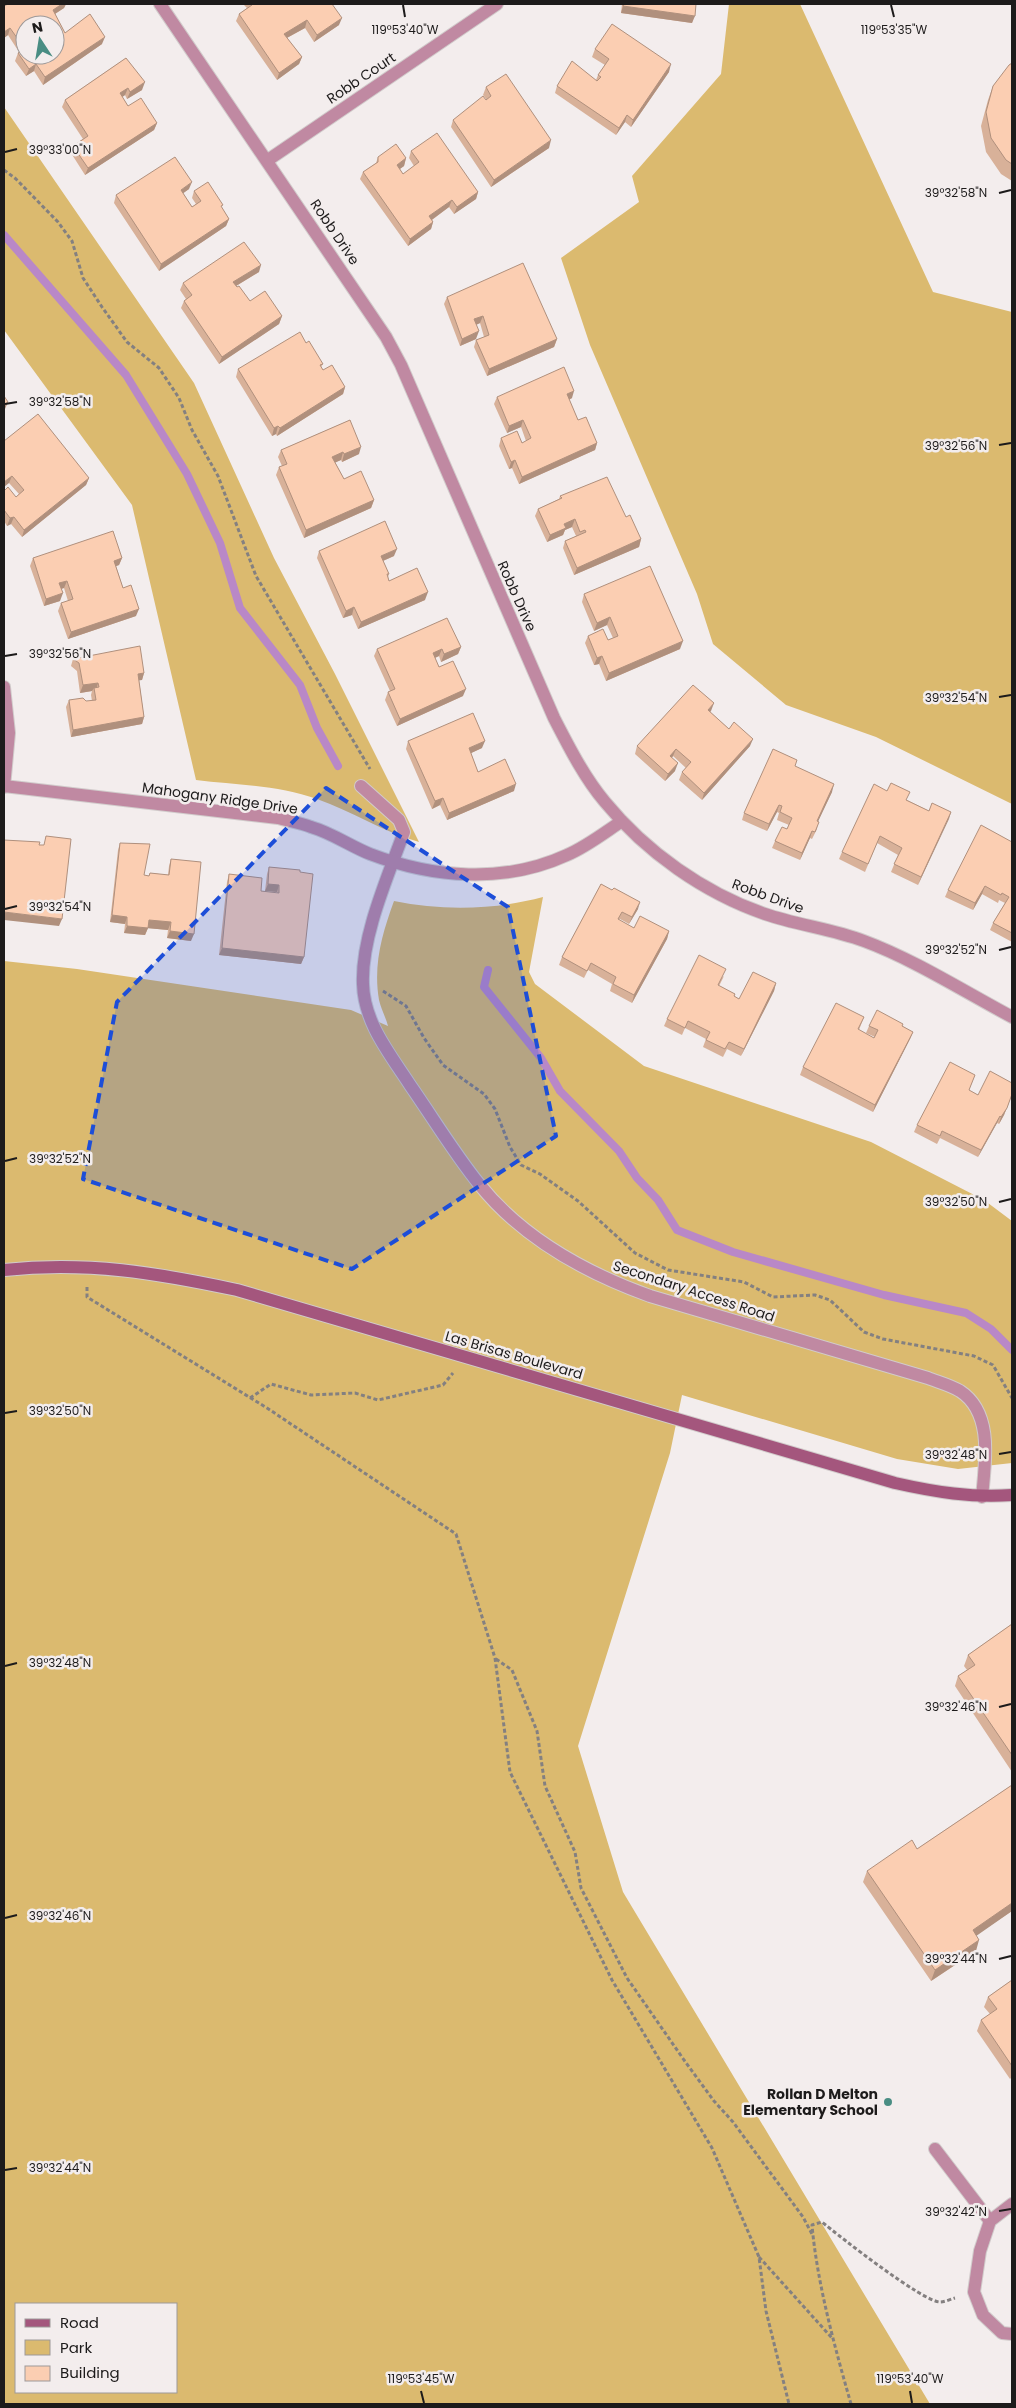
<svg xmlns="http://www.w3.org/2000/svg" width="1016" height="2408" font-family="Poppins,sans-serif">
<style>
.green{fill:#dbba6f;fill-rule:evenodd}
.lines{fill:none;stroke-linecap:round;stroke-linejoin:round}
.stream{stroke:#b988c7;stroke-width:8}
.lane-casing{stroke:#d1cbcb;stroke-width:14}
.street-casing{stroke:#d1cbcb;stroke-width:14}
.secondary-casing{stroke:#d1cbcb;stroke-width:14}
.path{stroke:#848080;stroke-width:3;stroke-dasharray:4 2.5;stroke-linecap:butt}
.lane{stroke:#c089a2;stroke-width:12}
.street{stroke:#c089a2;stroke-width:12}
.secondary{stroke:#a4567d;stroke-width:12}
.wall{fill:#d8b199}
.shaded-wall{fill:#b0907d}
.building{fill:#fbceb2;stroke:#b0907d;fill-rule:evenodd}
.marked{fill:#1d4ed8;fill-opacity:0.2;stroke:#1d4ed8;stroke-width:4;stroke-dasharray:10 6;stroke-linejoin:round}
.ticks{fill:none;stroke:#1d1b1b;stroke-width:2}
.poi-dot{fill:#498d83;stroke:#f3eded;stroke-width:2}
.labels{text-anchor:middle;dominant-baseline:central;stroke-width:5;stroke-linejoin:round;paint-order:stroke}
.street-label{font-size:14px;fill:#1d1b1b;stroke:#f3eded}
.poi-label{font-size:14px;font-weight:bold;fill:#1d1b1b;stroke:#f3eded;text-anchor:end}
.ticks-label{font-size:12px;text-anchor:middle;fill:#1d1b1b;stroke:#f3eded;stroke-width:5;stroke-linejoin:round;paint-order:stroke}
</style>
<rect width="100%" height="100%" fill="#f3eded"/>
<path class="green" d="M729,4H800L933,292L1012,312V804L876,737L786,705L713,644L697,594L590,345L561,258L639,202L632,176L721,74Z
M4,107L194,383L274,558L335,674L419,842C383,832 352,811 317,799C278,785 236,785 196,780L132,505L4,330Z
M543,897L529,972L535,984L644,1066L871,1142L984,1200L1012,1221V1463L958,1469L897,1459L682,1395L670,1453L578,1746L623,1892L930,2404H4V961L77,969L351,1010L388,1026C386,1018 381,1009 379,1000C373,965 382,934 394,901C443,911 494,910 543,897ZM16,2304H176V2392H16Z"/>
<g class="lines">
<path class="stream" d="M4,235L126,375L187,474L220,543L240,608L300,685L317,728L338,766
M488,970L484,987L541,1058L560,1091L619,1151L637,1178L658,1200L677,1230L733,1252L884,1295L966,1313L991,1329L1012,1350"/>
<g class="lane-casing">
<path id="lane" d="M361,786L399,820L404,832C388,876 361,937 363,984C364,1023 390,1054 410,1085C433,1118 454,1153 479,1184C523,1239 586,1273 650,1296L928,1378C938,1382 950,1385 960,1391C994,1413 985,1463 982,1497
M935,2149L990,2221"/>
</g>
<g class="street-casing">
<path id="street" d="M160,4L386,337L401,365L554,718C569,747 584,777 605,802C646,852 704,893 765,914C797,925 832,929 864,941C913,959 965,992 1012,1017
M268,160L497,4
M4,687L9,733L4,787
M4,786L278,818C289,821 301,823 311,827C332,833 350,846 370,854C433,878 504,884 567,855C586,847 604,833 622,821
M1012,2204L990,2221L980,2251L974,2292L983,2315L1002,2333L1012,2334"/>
</g>
<g class="secondary-casing">
<path id="secondary" d="M4,1270C87,1261 157,1273 237,1290L895,1483C935,1492 972,1498 1012,1495"/>
</g>
<path class="path" d="M4,170L16,179L58,222L72,241L83,278L102,307L127,342L159,368L179,398L192,430L218,476L256,576L370,769
M383,991L406,1006L424,1038L443,1065L484,1094L495,1109L510,1147L521,1165L540,1174L578,1201L635,1253L668,1270L744,1282L773,1297L815,1295L830,1300L864,1332L883,1339L974,1356L993,1365L1012,1398
M87,1287V1297L267,1408L456,1534L495,1658L510,1772L612,1980L712,2148L759,2257L766,2311L789,2404
M250,1398L271,1384L311,1395L355,1393L378,1400L443,1385L453,1373
M496,1659L512,1670L537,1731L545,1786L575,1852L581,1888L627,1978L684,2060L714,2101L733,2122L803,2217L813,2236
M759,2257L832,2338
M851,2404C835,2348 817,2283 812,2225L822,2222C839,2236 923,2302 940,2302C945,2302 951,2299 955,2298"/>
<use href="#lane" class="lane"/>
<use href="#street" class="street"/>
<use href="#secondary" class="secondary"/>
</g>
<path class="wall" d="M8,4H66L64,8L55,14L65,33L102,44L43,85L34,71L26,76L15,61L18,53L19,52L8,35L4,38V6Z
M245,4H332L339,25L314,42L305,28L287,38L302,57L299,64L277,80L236,21L239,14L247,8L244,5Z
M622,4H696L692,23L621,13Z
M595,49L669,72L631,127L625,122L616,135L555,93L557,86L596,80L598,75L605,65L592,57Z
M126,58L142,90L127,99L125,95L122,97L128,106L157,123L154,130L85,175L71,153L73,146L83,139L62,107L65,100Z
M1012,63V181L1001,174L986,152L981,126L988,100L993,86Z
M486,87L549,148L491,187L451,127L453,120L486,99L483,95Z
M411,151L478,192L476,199L454,214L449,207L432,220L433,222L431,229L408,246L360,179L363,172L376,163L378,157L406,158L404,166L400,169L403,174L414,166L409,158Z
M189,189L183,193L192,207L196,204L192,198L194,191L222,208L229,219L226,226L159,271L114,203L116,195Z
M259,272L236,286L250,301L282,316L279,324L219,364L181,308L184,301L186,299L180,290L183,283Z
M447,297L557,339L554,347L487,376L474,347L476,340L484,337L480,323L476,325V339L460,346L444,304Z
M306,343L323,364L321,367L323,370L345,387L343,394L277,436L276,434L272,436L236,377L238,369Z
M497,397L572,398L569,400L578,420L597,443L595,450L519,484L512,468L509,469L499,446L501,438L522,443L526,441L521,427L507,433L494,404Z
M350,420L359,454L342,462L341,460L335,462L344,479L374,500L371,508L304,538L276,475L279,467L282,466L278,457L281,450Z
M4,441L89,478L86,485L22,537L11,524L7,526L4,521V491L16,497L19,494L9,483Z
M560,496L626,517L641,539L639,547L574,575L563,548L565,541L576,536L572,527L565,530L563,535L547,542L535,516L538,509L559,499Z
M319,551L394,556L383,561L389,574L388,577L389,581L425,600L358,629L352,615L343,618L317,558Z
M33,558H122L119,565L116,566L123,588L136,616L68,639L58,611L61,603L68,601L64,588L61,589L60,601L44,606L30,566Z
M584,594L680,649L606,681L599,664L594,665L585,643L588,636L608,640L613,638L607,625L594,631L582,602Z
M461,647L458,654L441,662L439,656L435,658L439,667L463,696L397,726L385,700L388,692L390,691L374,656L377,649Z
M73,659L144,673L142,680H139L144,717L142,724L71,737L66,707L69,700L86,701H92L91,695L92,691L80,693L77,671L71,666Z
M711,711L710,712L729,729L750,746L702,800L679,780L682,772L686,768L673,756L672,758L675,771L665,781L635,754L637,746Z
M408,741L482,748L471,753L478,772L514,791L447,820L440,805L432,809L406,749Z
M795,767L832,792L818,821L817,829L812,839L810,838L800,860L772,848L775,841L787,829L789,825L777,820L779,813L777,812L767,831L742,820L744,813Z
M907,800L929,811L951,812L918,885L891,872L898,855L877,843L865,872L839,859L842,852Z
M1012,842V942L990,930L993,923L1005,903L999,900L998,903L982,894L973,910L945,897L948,890Z
M120,843L144,875L149,876L150,873L168,875L169,866L171,859L191,941L167,938L168,930L148,928L145,935L124,933L125,924L110,922L118,850Z
M269,867L300,872L304,957L301,964L219,955L227,882L229,874L261,891L277,893V892L265,891L267,874Z
M601,884L638,909L629,924L620,919L619,920L634,928L669,931L667,939L632,1003L610,991L612,984L588,970L584,978L559,965L562,957Z
M724,976L719,986L735,994L734,996L739,999L776,983L774,991L741,1056L727,1049L723,1057L703,1047L706,1039L685,1028L682,1035L664,1026L667,1019Z
M864,1017L859,1030L874,1038L875,1037L866,1033L869,1026H902L913,1032L910,1039L873,1112L800,1075L803,1067Z
M975,1075L969,1090L978,1095L1012,1083V1095L1004,1115L999,1124L997,1123L978,1157L940,1138L937,1144L914,1132L917,1125Z
M1012,1624V1772L955,1686L958,1676L967,1670L964,1666L968,1655Z
M1012,1785V1911L976,1935V1951L931,1981L863,1882L867,1871L917,1849Z
M1012,1980V2077L1010,2079L977,2031L981,2020L990,2014L984,2007L988,1997Z"/>
<path class="shaded-wall" d="M62,4H66L64,8L50,17L53,10Z
M623,6L695,16L692,23L621,13Z
M342,18L339,25L314,42L317,35Z
M307,20L305,28L281,41L284,34Z
M10,28L8,35L4,38V32Z
M105,37L102,44L43,85L45,77Z
M302,57L299,64L277,80L279,73Z
M36,64L34,71L26,76L29,69Z
M671,64L669,72L631,127L633,120Z
M145,82L142,90L127,99L130,92Z
M128,88L125,95L117,101L120,93Z
M627,115L625,122L616,135L619,128Z
M157,123L154,130L85,175L88,168Z
M551,140L549,148L491,187L494,180Z
M406,158L404,166L394,173L397,165Z
M192,182L189,189L178,197L181,190Z
M478,192L476,199L454,214L457,207Z
M452,200L449,207L426,224L429,216Z
M229,219L226,226L159,271L161,264Z
M433,222L431,229L408,246L410,239Z
M261,265L259,272L231,289L233,282Z
M282,316L279,324L219,364L222,357Z
M483,316L480,323L471,327L474,319Z
M479,331L476,339L460,346L462,339Z
M557,339L554,347L487,376L489,369Z
M345,387L343,394L277,436L280,428Z
M574,391L572,398L564,402L567,394Z
M8,402L5,409L4,410V405Z
M523,420L521,427L507,433L509,426Z
M278,426L276,434L272,436L274,428Z
M597,443L595,450L519,484L522,477Z
M361,447L359,454L342,462L344,454Z
M343,452L341,460L330,465L332,457Z
M515,460L512,468L509,469L511,462Z
M12,476L9,483L4,487V482Z
M89,478L86,485L22,537L24,530Z
M374,500L371,508L304,538L306,530Z
M14,517L11,524L7,526L10,518Z
M575,519L572,527L565,530L563,535L547,542L550,535L564,524Z
M641,539L639,547L574,575L577,568Z
M397,549L394,556L378,563L381,556Z
M122,558L119,565L111,568L114,561Z
M67,581L64,588L57,590L59,583Z
M428,592L425,600L358,629L361,622Z
M63,593L60,601L44,606L46,599Z
M354,607L352,615L343,618L346,611Z
M139,609L136,616L68,639L71,632Z
M610,617L607,625L594,631L597,623Z
M683,641L680,649L606,681L609,673Z
M461,647L458,654L441,662L444,654Z
M442,649L439,656L430,660L433,653Z
M602,656L599,664L594,665L597,658Z
M144,673L142,680L135,681L138,674Z
M98,683L96,690L94,688L92,691L80,693L83,685Z
M466,689L463,696L397,726L400,719Z
M714,703L711,711L705,717L708,710Z
M144,717L142,724L71,737L73,730Z
M753,739L750,746L702,800L704,793Z
M485,741L482,748L467,755L469,748Z
M676,749L673,756L667,763L670,756Z
M678,763L675,771L665,781L668,774Z
M516,784L514,791L447,820L449,813Z
M834,784L832,792L815,828L817,821Z
M443,798L440,805L432,809L435,801Z
M779,805L777,812L767,831L769,824Z
M951,812L949,819L918,885L921,877Z
M812,831L810,838L800,860L802,853Z
M268,884L279,885L277,892L265,891Z
M985,886L982,894L973,910L975,903Z
M640,902L638,909L629,924L632,917Z
M4,912L62,919L59,926L4,920Z
M112,915L127,917L125,924L110,922Z
M149,920L171,922L168,930L146,928Z
M127,926L148,928L145,935L124,933Z
M170,931L194,934L191,941L167,938Z
M669,931L667,939L632,1003L634,995Z
M222,948L304,957L301,964L219,955Z
M776,983L774,991L741,1056L744,1049Z
M913,1032L910,1039L873,1112L875,1105Z
M1012,1094L1004,1115L999,1124L1001,1117Z
M1000,1116L997,1123L978,1157L981,1150Z
M1012,1903V1911L969,1941L973,1930Z
M979,1940L976,1951L931,1981L935,1970Z"/>
<path class="building" d="M8,4H62L53,10L65,33L90,14L105,37L45,77L36,64L29,69L18,53L25,49L10,28L4,32V6ZM25,25H55V55H25Z
M251,4H332L342,18L317,35L307,20L284,34L302,57L279,73L239,14L252,5Z
M624,4H696L695,16L623,6Z
M612,24L671,64L633,120L627,115L619,128L557,86L572,61L597,81L601,77L598,75L609,59L595,49Z
M126,58L145,82L130,92L128,88L120,93L128,106L141,98L157,123L88,168L73,146L88,136L65,100Z
M1012,63V164L1006,160L991,138L986,112L993,86L1009,65Z
M506,74L551,140L494,180L453,120L483,96L486,100L491,96L486,87Z
M437,133L478,192L457,207L452,200L429,216L433,222L410,239L363,172L378,162V157L396,144L406,158L397,165L403,174L419,162L411,151Z
M175,157L192,182L181,190L192,207L201,201L194,191L208,182L223,205L221,206L229,219L161,264L116,195Z
M244,242L261,265L233,282L237,287L239,286L250,301L265,291L282,316L222,357L184,301L192,295L183,283Z
M523,263L557,339L489,369L476,340L489,335L483,316L474,319L479,331L462,339L447,297Z
M300,332L306,343L309,341L323,364L320,365L323,370L332,365L345,387L280,428L278,426L274,428L238,369Z
M564,367L574,391L567,394L578,420L586,417L597,443L522,477L515,460L511,462L501,438L517,431L522,443L531,438L523,420L509,426L497,397Z
M4,396L8,402L4,405Z
M38,414L89,478L24,530L14,517L10,518L4,510V491L8,487L16,497L24,490L12,476L4,482V441Z
M350,420L361,447L344,454L343,452L332,457L344,479L361,471L374,500L306,530L279,467L287,464L281,450Z
M607,477L626,517L630,515L641,539L577,568L565,541L586,532L585,530L580,532L575,519L564,524L566,528L550,535L538,509L562,498L560,496Z
M385,521L397,549L381,556L389,574H387L389,581L417,568L428,592L361,622L354,607L346,611L319,551Z
M113,531L122,558L114,561L123,588L131,585L139,609L71,632L61,603L73,599L67,581L59,583L63,593L46,599L33,558Z
M650,566L683,641L609,673L602,656L597,658L588,636L603,629L608,640L618,636L610,617L597,623L584,594Z
M447,618L461,647L444,654L442,649L433,653L439,667L453,661L466,689L400,719L388,692L395,689L377,649Z
M140,646L144,673L138,674L144,717L73,730L69,700L83,698L86,701L96,700L94,688L99,687L98,683L83,685L79,663L73,659Z
M693,685L714,703L708,710L729,729L734,722L753,739L704,793L682,772L691,762L676,749L670,756L678,763L668,774L637,746Z
M473,713L485,741L469,748L478,772L505,759L516,784L449,813L443,798L435,801L408,741Z
M773,749L797,760L795,766L834,784L817,821L819,822L815,832L812,831L802,853L775,841L782,827L787,829L792,818L780,812L782,806L779,805L769,824L744,813Z
M891,783L910,792L906,800L929,811L932,803L951,812L921,877L894,864L902,848L880,836L868,864L842,852L874,784L887,791Z
M981,825L1012,842V933L993,923L1009,897L1002,893L1001,895L985,886L975,903L948,890Z
M46,836L71,839L62,919L4,912V840L40,842L39,845H44Z
M120,843L150,844L144,875L149,876L150,873L169,875L171,859L201,862L194,934L170,931L171,922L149,920L148,928L127,926V917L112,915Z
M269,867L300,870V872L313,874L304,957L222,948L229,874L262,878L261,891L279,893V885L268,884Z
M601,884L612,890L614,888L640,902L632,917L622,912L618,919L634,928L640,916L669,931L634,995L613,984L616,977L591,963L587,971L562,957Z
M699,955L726,969L718,985L735,994L734,996L739,999L753,972L776,983L744,1049L729,1042L725,1049L706,1040L710,1032L688,1021L685,1028L667,1019Z
M836,1003L864,1017L858,1029L874,1038L878,1030L869,1026L877,1010L903,1024L902,1026L913,1032L875,1105L803,1067Z
M950,1062L975,1075L969,1090L978,1095L990,1071L1012,1083V1094L1007,1108L1001,1117L1000,1116L981,1150L942,1131L940,1136L917,1125Z
M1012,1624V1755L958,1676L975,1665L968,1655Z
M1012,1785V1903L973,1930L979,1940L935,1970L867,1871L912,1840L917,1849Z
M1012,1980V2066L981,2020L997,2009L988,1997Z"/>
<path class="marked" d="M326,788L508,907L556,1136L352,1269L83,1179L117,1002Z"/>
<path class="ticks" d="M403,5L405,17M891,5L894,17M5,152L17,149M999,193L1011,190M5,404L17,402M999,445L1011,443M5,656L17,654M999,697L1011,695M5,909L17,906M999,950L1011,947M5,1161L17,1158M999,1202L1011,1199M5,1413L17,1411M999,1454L1011,1452M5,1666L17,1663M999,1707L1011,1704M5,1918L17,1915M999,1959L1011,1956M5,2170L17,2168M999,2211L1011,2209M421,2391L424,2403M910,2391L912,2403"/>
<circle class="poi-dot" cx="888" cy="2102" r="5"/>
<g class="labels">
<g class="street-label">
<text transform="translate(361 78) rotate(-34)">Robb Court</text>
<text transform="translate(335 232) rotate(56)">Robb Drive</text>
<text transform="translate(517 596) rotate(66)">Robb Drive</text>
<text transform="translate(220 798) rotate(8)">Mahogany Ridge Drive</text>
<text transform="translate(768 896) rotate(20)">Robb Drive</text>
<text transform="translate(694 1291) rotate(18)">Secondary Access Road</text>
<text transform="translate(514 1355) rotate(16)">Las Brisas Boulevard</text>
</g>
<g class="poi-label">
<text x="878" y="2094">Rollan D Melton<tspan x="878" dy="16">Elementary School</tspan></text>
</g>
</g>
<g class="ticks-label">
<text x="405" y="34">119°53'40"W</text>
<text x="894" y="34">119°53'35"W</text>
<text x="60" y="154">39°33'00"N</text>
<text x="956" y="197">39°32'58"N</text>
<text x="60" y="406">39°32'58"N</text>
<text x="956" y="450">39°32'56"N</text>
<text x="60" y="658">39°32'56"N</text>
<text x="956" y="702">39°32'54"N</text>
<text x="60" y="911">39°32'54"N</text>
<text x="956" y="954">39°32'52"N</text>
<text x="60" y="1163">39°32'52"N</text>
<text x="956" y="1206">39°32'50"N</text>
<text x="60" y="1415">39°32'50"N</text>
<text x="956" y="1459">39°32'48"N</text>
<text x="60" y="1667">39°32'48"N</text>
<text x="956" y="1711">39°32'46"N</text>
<text x="60" y="1920">39°32'46"N</text>
<text x="956" y="1963">39°32'44"N</text>
<text x="60" y="2172">39°32'44"N</text>
<text x="956" y="2216">39°32'42"N</text>
<text x="421" y="2383">119°53'45"W</text>
<text x="910" y="2383">119°53'40"W</text>
</g>
<rect width="1016" height="2408" fill="none" stroke="#1d1b1b" stroke-width="10"/>
<rect x="15" y="2303" width="162" height="90" fill="#f3eded" stroke="#9d9999"/>
<rect x="25" y="2319" width="25" height="8" fill="#a4567d" stroke="#9d9999"/>
<text x="60" y="2328" font-size="15" fill="#1d1b1b">Road</text>
<rect x="25" y="2340" width="25" height="15" fill="#dbba6f" stroke="#9d9999"/>
<text x="60" y="2353" font-size="15" fill="#1d1b1b">Park</text>
<rect x="25" y="2366" width="25" height="15" fill="#fbceb2" stroke="#9d9999"/>
<text x="60" y="2378" font-size="15" fill="#1d1b1b">Building</text>
<g transform="translate(40 40) rotate(348)"><circle r="24" fill="#f3eded" stroke="#9d9999"/>
<path d="M0-4L9 19L0 12L-9 19Z" fill="#498d83"/>
<text y="-8" font-size="14" font-weight="bold" text-anchor="middle" fill="#1d1b1b">N</text>
</g>
</svg>
